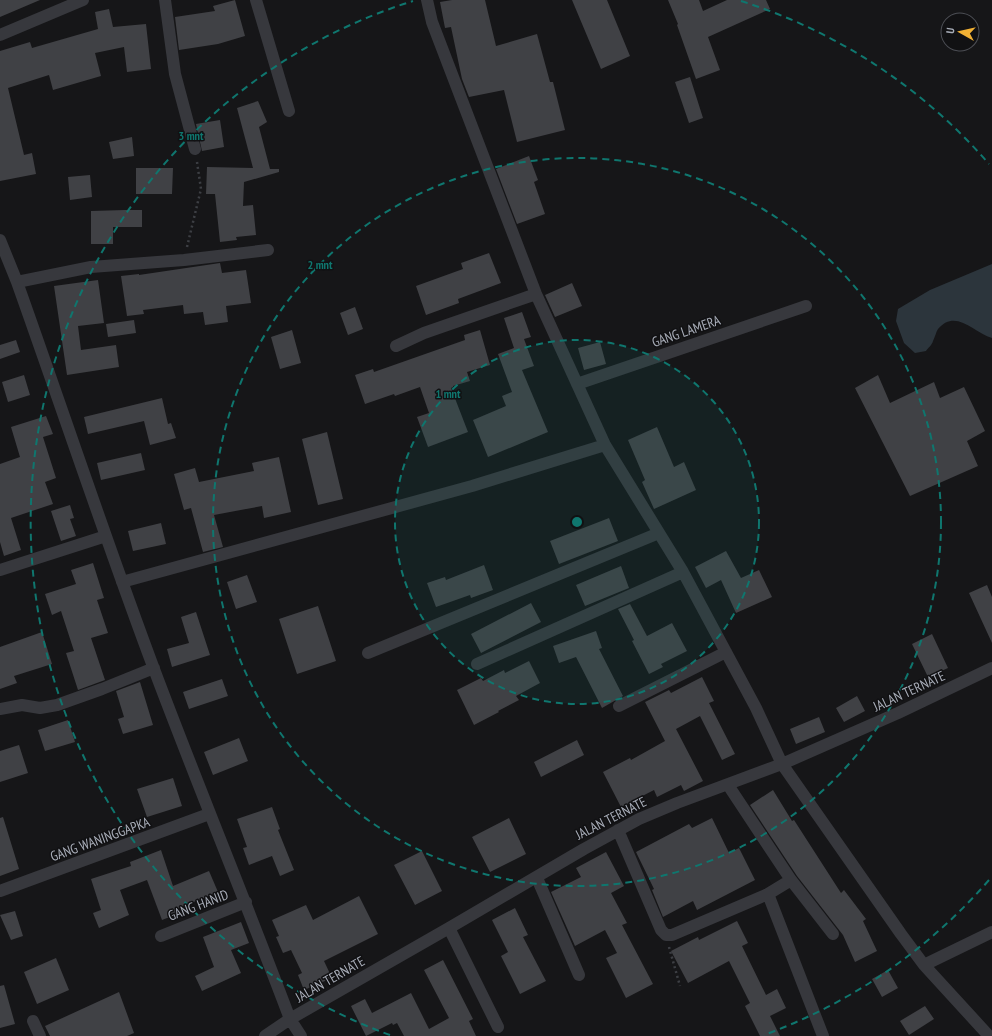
<svg xmlns="http://www.w3.org/2000/svg" width="992" height="1036" font-family="'PT Sans Narrow',sans-serif">
<style>
.water{fill:#2c353c}
.building{fill:#404145}
.lines{fill:none;stroke-linecap:round;stroke-linejoin:round}
.path{stroke:#3d3f44;stroke-width:2.5;stroke-dasharray:2 3;stroke-linecap:butt}
.minor{stroke:#37383d;stroke-width:12}
.ring{fill:none;stroke:#0f766e;stroke-width:2;stroke-dasharray:7 5}
.labels{text-anchor:middle;dominant-baseline:central;stroke-width:3;stroke-linejoin:round;paint-order:stroke}
.street-label{font-size:14px;fill:#a8adb8;stroke:#111113}
.centre{fill:#0f766e;stroke:#111113;stroke-width:2}
.ring-label{font-size:12px;text-anchor:middle;font-weight:bold;fill:#0f766e;stroke:#111113;stroke-width:3;stroke-linejoin:round;paint-order:stroke}
</style>
<rect width="100%" height="100%" fill="#161618"/>
<path class="water" d="M992,264V338C974,333 956,308 938,329C936,332 935,337 933,341C932,345 928,348 926,351L915,353L904,343L896,321L898,309L930,290Z"/>
<path class="building" d="M0,0H40L0,17Z
M235,0L245,36L218,44L179,50L175,17L215,11L213,6Z
M452,0H485L496,46L537,34L550,82H553L565,130L517,142L504,90L469,97L462,79L451,27L445,28L440,2Z
M572,0H607L630,56L601,69Z
M668,0H699L703,11L727,0H766L770,9L708,37L720,70L696,79L677,25L678,24Z
M109,9L113,27L146,24L151,69L127,72L124,47L95,53L101,76L53,90L49,75L8,88L24,155L32,153L36,174L0,181V51L30,42L32,48L98,29L95,12Z
M690,77L703,118L689,123L675,82Z
M258,101L267,122L259,127L270,169H279V172L244,182L243,206L253,205L256,235L236,237L237,240L220,242L215,194H206L207,167L253,168L237,108Z
M220,120L224,147L202,151L196,124Z
M132,137L134,156L113,159L109,142Z
M529,156L538,180L534,182L545,214L517,224L496,169Z
M136,168H173L172,194H136Z
M90,175L92,197L70,200L68,177Z
M125,210H142V227H113V244H91V211Z
M489,253L501,283L458,299L459,303L426,315L416,286L463,269L461,263Z
M220,263L222,273L246,270L251,303L226,306L228,322L205,325L203,312L184,314L183,305L143,310L144,314L127,316L121,276L139,274V275Z
M98,280L104,323L78,326L81,350L116,345L119,367L67,375L54,286Z
M572,283L582,306L555,317L545,295Z
M355,307L363,329L348,335L340,313Z
M522,312L531,337L524,339L534,366L522,370L548,432L488,457L473,420L506,406L502,396L512,392L498,354L514,348L504,318Z
M134,320L136,333L108,337L106,324Z
M292,330L301,363L280,369L271,337Z
M480,330L490,365L467,372L470,381L453,386V387L451,388L468,432L428,447L417,417L429,413L420,387L395,396L394,394L365,404L355,375L373,369L374,372L465,340L464,335Z
M16,340L20,352L0,359V345Z
M600,342L606,364L584,370L578,348Z
M24,375L30,395L8,402L2,382Z
M878,375L890,403L934,382L940,398L964,387L985,431L967,441L978,466L910,496L855,388Z
M162,398L168,424L171,423L176,438L150,445L144,421L88,434L84,417Z
M46,416L53,434L43,437L56,478L45,482L53,504L11,518L21,550L4,556L0,542V464L20,457L11,427Z
M657,427L674,467L684,462L696,490L654,509L642,482L645,480L628,440Z
M327,432L343,499L318,505L302,439Z
M141,453L145,470L101,480L97,463Z
M279,457L291,512L264,518L262,506L214,515L223,547L203,552L191,508L184,510L174,474L195,468L199,482L254,471L252,463Z
M70,505L74,518L70,519L76,536L61,541L51,511Z
M609,518L618,541L559,564L550,541Z
M161,523L166,544L133,551L128,531Z
M726,551L741,578L759,570L772,597L736,613L721,580L706,588L695,567Z
M93,563L104,598L97,600L108,633L91,638L105,680L78,690L66,653L74,651L61,611L52,615L45,594L76,584L71,570Z
M484,565L493,590L471,598L470,595L436,607L427,583L445,577L446,580Z
M621,566L629,588L585,606L576,585Z
M247,575L257,602L236,609L227,582Z
M987,585L992,597V643L969,593Z
M531,603L541,622L481,653L471,634Z
M630,604L647,636L672,623L687,651L661,664L663,667L649,674L632,641L634,640L618,609Z
M318,606L336,661L297,674L279,619Z
M196,612L210,655L172,667L167,649L189,643L181,617Z
M596,631L602,648L599,649L623,696L602,708L576,657L559,663L553,646Z
M42,632L52,664L14,676L17,683L0,689V647Z
M932,634L948,668L928,677L912,644Z
M529,661L540,683L516,696L519,700L498,711L499,712L474,725L457,690L481,678L483,681L504,670L505,673Z
M702,677L714,701L709,703L735,754L722,760L700,716L676,729L703,781L684,791L681,785L657,797L654,790L621,807L603,772L630,758L631,760L665,741L645,702L669,690L671,693Z
M222,679L228,696L189,709L183,692Z
M140,682L153,725L123,734L118,719L124,717L116,691Z
M857,696L865,711L844,722L836,708Z
M819,717L825,732L796,744L790,729Z
M68,720L75,742L45,751L38,730Z
M239,738L248,761L213,775L204,752Z
M577,740L584,755L541,777L534,762Z
M19,745L28,773L0,782V751Z
M173,778L182,806L147,817L137,789Z
M773,790L792,821L794,820L841,893L844,890L866,919L863,921L877,951L855,962L843,935L797,876L750,805Z
M272,807L280,829L278,830L294,870L280,876L272,856L249,865L243,848L247,847L237,819Z
M3,817L19,869L0,876V818Z
M509,818L526,854L490,872L472,837Z
M712,818L729,853L739,848L755,880L697,910L693,901L663,917L652,890L654,889L636,852L689,824L692,828Z
M161,850L173,886L209,871L218,892L179,908L180,913L162,920L147,880L120,890L129,915L99,928L93,913L101,910L91,879L131,866L130,862Z
M422,851L442,891L415,905L394,865Z
M606,852L624,886L611,893L627,923L622,925L653,984L626,998L606,958L617,953L605,930L575,946L551,892L581,877L576,868Z
M359,896L378,934L324,961L332,978L304,990L298,975L302,973L291,950L283,953L276,937L279,936L272,920L306,905L313,920Z
M515,908L528,935L523,937L546,981L520,994L501,956L508,952L492,920Z
M15,911L23,936L11,940L0,915Z
M737,921L748,943L742,946L766,995L777,989L786,1008L770,1016L780,1036H760L745,1006L750,1003L729,961L688,983L671,951L698,937L699,940Z
M241,922L249,943L231,950L241,973L202,991L195,976L214,967L203,937Z
M56,958L69,990L37,1004L24,972Z
M443,960L473,1019L469,1021L476,1036H404L397,1023L393,1025L392,1023L366,1036L351,1006L365,999L372,1013L411,993L429,1029L449,1018L424,970Z
M888,970L898,988L882,997L872,979Z
M4,985L15,1024L0,1028V986Z
M119,992L134,1033L127,1036H50L45,1026Z
M925,1006L934,1019L909,1035L900,1021Z"/>
<g class="lines">
<path class="path" d="M187,247L201,189L197,162
M669,947L680,986"/>
<path class="minor" d="M165,0L175,74L195,149
M256,0L289,111
M427,0L432,22L536,294L605,445L683,572L756,708L782,764L901,934L924,965L989,1036
M0,35L83,0
M0,240L17,282C63,411 106,541 154,669C198,786 246,902 290,1019L301,1036
M17,282L91,267L184,260L268,250
M396,346L424,333L536,294
M577,384L806,306
M0,570L106,536
M122,582L472,486L605,445
M368,653L659,533
M477,664L683,572
M619,706L726,652
M0,709L22,705L40,708L57,705L102,689L154,668
M728,785L791,880L833,934
M618,830L661,930L666,935H672L768,894L791,880
M537,878L579,975
M0,891L209,814
M768,894L823,1036
M449,928L498,1027
M161,936L246,902
M924,965L992,932
M33,1021L40,1036
M265,1036L290,1019L449,928L584,849L639,819L677,803L782,764L898,713L992,668"/>
</g>
<circle cx="577" cy="522" r="182" fill="#0f766e" fill-opacity=".12"/>
<g class="ring">
<circle cx="577" cy="522" r="182"/>
<circle cx="577" cy="522" r="364"/>
<path d="M989 880A546 546 0 0 1 764 1035M390 1035A546 546 0 0 1 413 1M741 1A546 546 0 0 1 989 164"/>
</g>
<g class="labels">
<g class="street-label">
<text transform="translate(686 331) rotate(-19)">GANG LAMERA</text>
<text transform="translate(909 691) rotate(-25)">JALAN TERNATE</text>
<text transform="translate(611 818) rotate(-27)">JALAN TERNATE</text>
<text transform="translate(100 839) rotate(-20)">GANG WANINGGAPKA</text>
<text transform="translate(198 905) rotate(-21)">GANG HANID</text>
<text transform="translate(330 979) rotate(-30)">JALAN TERNATE</text>
</g>
</g>
<circle cx="577" cy="522" r="6" class="centre"/>
<g class="ring-label">
<text x="191" y="140">3 mnt</text>
<text x="320" y="269">2 mnt</text>
<text x="448" y="398">1 mnt</text>
</g>
<g transform="translate(960 32) rotate(278)"><circle r="19" fill="#111113" stroke="#4d4f55"/>
<path d="M0-3L7 15L0 10L-7 15Z" fill="#f2b134"/>
<text y="-6" font-size="11" font-weight="bold" text-anchor="middle" fill="#a8adb8">U</text>
</g>
</svg>
